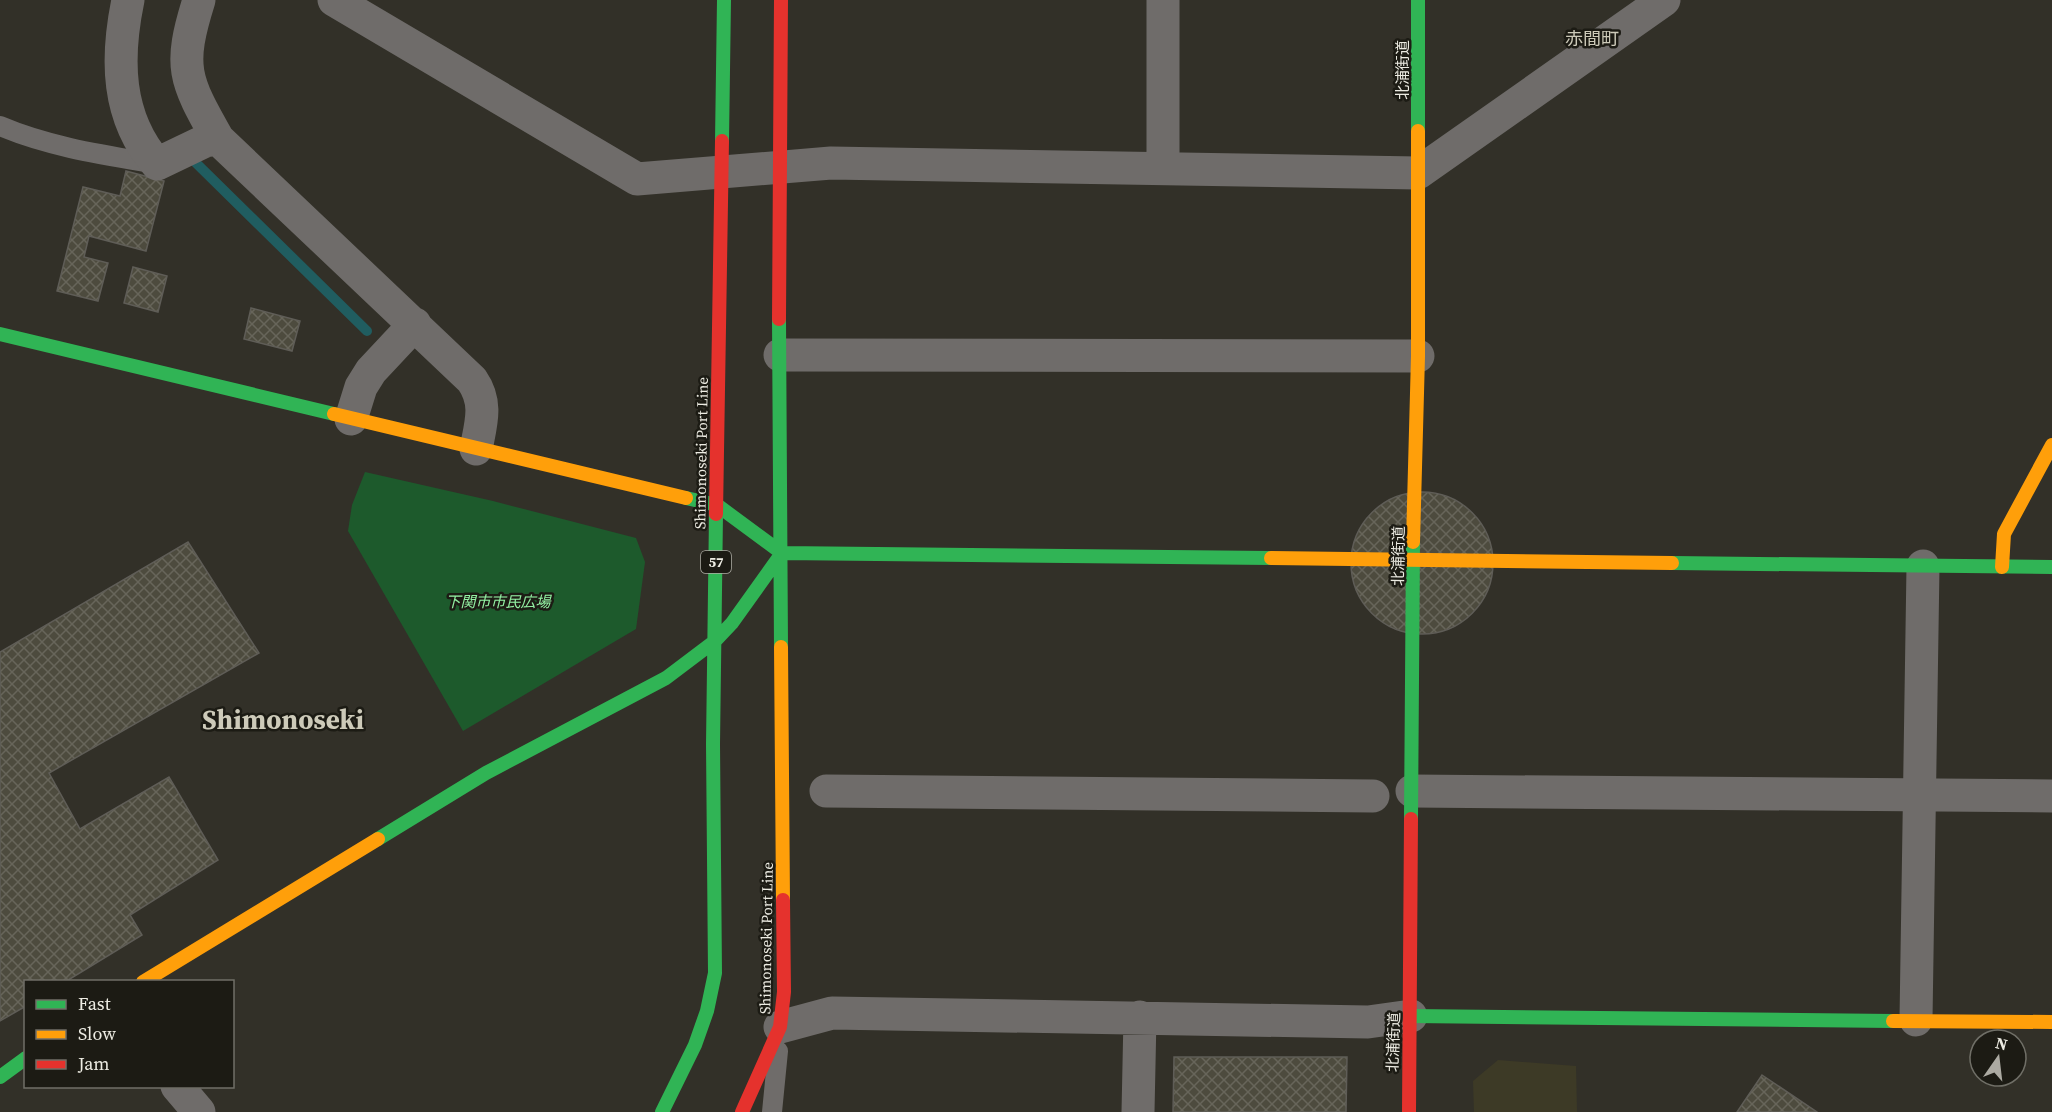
<svg xmlns="http://www.w3.org/2000/svg" width="2052" height="1112" font-family="'Source Serif 4','Noto Sans JP',serif">
<style>
.built{fill:#3d3a26}
.green{fill:#1d5a2c}
.lines{fill:none;stroke-linecap:round;stroke-linejoin:round}
.stream{stroke:#205d60;stroke-width:10}
.building{fill:url(#building-cross-hatch);stroke:#5f5d57;stroke-width:1.5}
.lane{stroke:#6f6c6a;stroke-width:20}
.street{stroke:#6f6c6a;stroke-width:33}
.fast{stroke:#30b455;stroke-width:14}
.slow{stroke:#ff9f0a;stroke-width:14}
.jam{stroke:#e5322d;stroke-width:14}
.labels{text-anchor:middle;dominant-baseline:central;stroke-width:5;stroke-linejoin:round;paint-order:stroke}
.shield{fill:#1c1b14;stroke:#aeada5;stroke-width:1.5}
.shield-label{font-size:14px;font-weight:bold;fill:#edece3}
.street-label{font-size:15px;fill:#edece3;stroke:#1c1b14}
.park-label{font-size:15px;font-style:italic;fill:#93f1a3;stroke:#1c1b14}
.quarter-label{font-size:18px;fill:#cdcab9;stroke:#1c1b14}
.town-label{font-size:27px;font-weight:bold;fill:#cdcab9;stroke:#1c1b14}
</style>
<defs>
<pattern id="building-cross-hatch" width="8" height="8" patternUnits="userSpaceOnUse" patternTransform="scale(1.5)"><rect width="8" height="8" fill="#4d4b3e"/><path d="M0 0l8 8M0 8l8-8" fill="none" stroke="#67655a"/></pattern>
</defs>
<rect width="100%" height="100%" fill="#323028"/>
<path class="built" d="M1498,1060L1576,1066L1577,1112H1474L1473,1081Z"/>
<path class="green" d="M365,472L493,501L636,538L645,562L636,629L463,731L348,531L352,505Z"/>
<g class="lines">
<path class="stream" d="M196,163L367,331"/>
</g>
<path class="building" d="M126,171L164,181L146,251L89,236L84,257L108,263L98,301L57,291L83,187L120,196Z
M133,267L167,276L158,312L124,303Z
M251,308L300,321L292,351L244,339Z
M1351 563a71 71 0 1 1 142 0a71 71 0 1 1-142 0Z
M188,542L259,653L49,773L80,829L169,777L218,860L130,915L142,935L65,982H26V1006L0,1021V652Z
M1174,1057H1347L1346,1112H1173Z
M1762,1075L1817,1112H1737Z"/>
<g class="lines">
<path class="lane" d="M0,126C49,147 104,155 157,164
M772,1112L778,1051"/>
<path class="street" d="M128,0C116,58 116,117 157,164L205,141L218,139
M199,0C178,67 184,79 218,139L472,380C488,403 481,423 476,449
M334,0L637,179L831,163L1418,173L1664,0
M1163,167V0
M780,355L1418,356
M351,419L361,387L371,371L415,324
M826,791L1373,796
M1412,791L2052,796
M1916,1020L1923,566
M780,1027L832,1013L1368,1022L1411,1016
M177,1086L199,1112
M1138,1112L1140,1017"/>
<path class="fast" d="M1418,0V131
M722,141L724,0
M779,319L781,647
M0,334L334,414
M686,498L717,505L782,553L1271,558
M1672,563L2052,567
M1411,819L1413,542
M378,839L486,773L666,678L715,641L732,623L782,553
M1411,1016L1893,1021
M0,1077L26,1058
M662,1112L695,1045L707,1011L715,973L713,744L716,514"/>
<path class="slow" d="M334,414L686,498
M1413,542L1418,356V131
M1271,558L1672,563
M2002,567L2004,534L2052,445
M781,647L783,900
M143,982L378,839
M1893,1021L2052,1022"/>
<path class="jam" d="M779,319L781,0
M716,514L722,141
M742,1112L780,1027L784,992L783,900
M1409,1112L1411,819"/>
</g>
<g class="labels">
<rect class="shield" x="701" y="551" width="30" height="22" rx="4.5"/>
<g class="shield-label">
<text x="716" y="562">57</text>
</g>
<g class="street-label">
<text transform="translate(1402 70) rotate(-90)">北浦街道</text>
<text transform="translate(701 453) rotate(-89)">Shimonoseki Port Line</text>
<text transform="translate(1398 556) rotate(-89)">北浦街道</text>
<text transform="translate(766 938) rotate(-89)">Shimonoseki Port Line</text>
<text transform="translate(1393 1042) rotate(-88)">北浦街道</text>
</g>
<g class="park-label">
<text x="498" y="601">下関市市民広場</text>
</g>
<g class="quarter-label">
<text x="1592" y="38">赤間町</text>
</g>
<g class="town-label">
<text x="283" y="719">Shimonoseki</text>
</g>
</g>
<rect x="24" y="980" width="210" height="108" fill="#1c1b14" stroke="#706f67" stroke-width="1.5"/>
<rect x="36" y="1000" width="30" height="9" fill="#30b455" stroke="#706f67" stroke-width="1.5"/>
<text x="78" y="1010" font-size="18" fill="#edece3">Fast</text>
<rect x="36" y="1030" width="30" height="9" fill="#ff9f0a" stroke="#706f67" stroke-width="1.5"/>
<text x="78" y="1040" font-size="18" fill="#edece3">Slow</text>
<rect x="36" y="1060" width="30" height="9" fill="#e5322d" stroke="#706f67" stroke-width="1.5"/>
<text x="78" y="1070" font-size="18" fill="#edece3">Jam</text>
<g transform="translate(1998 1058) rotate(14)"><circle r="28" fill="#1c1b14" stroke="#706f67" stroke-width="1.5"/>
<path d="M0-4.5L10 22L0 15L-10 22Z" fill="#acaaa2"/>
<text y="-9" font-size="16" font-weight="bold" text-anchor="middle" fill="#edece3">N</text>
</g>
</svg>
